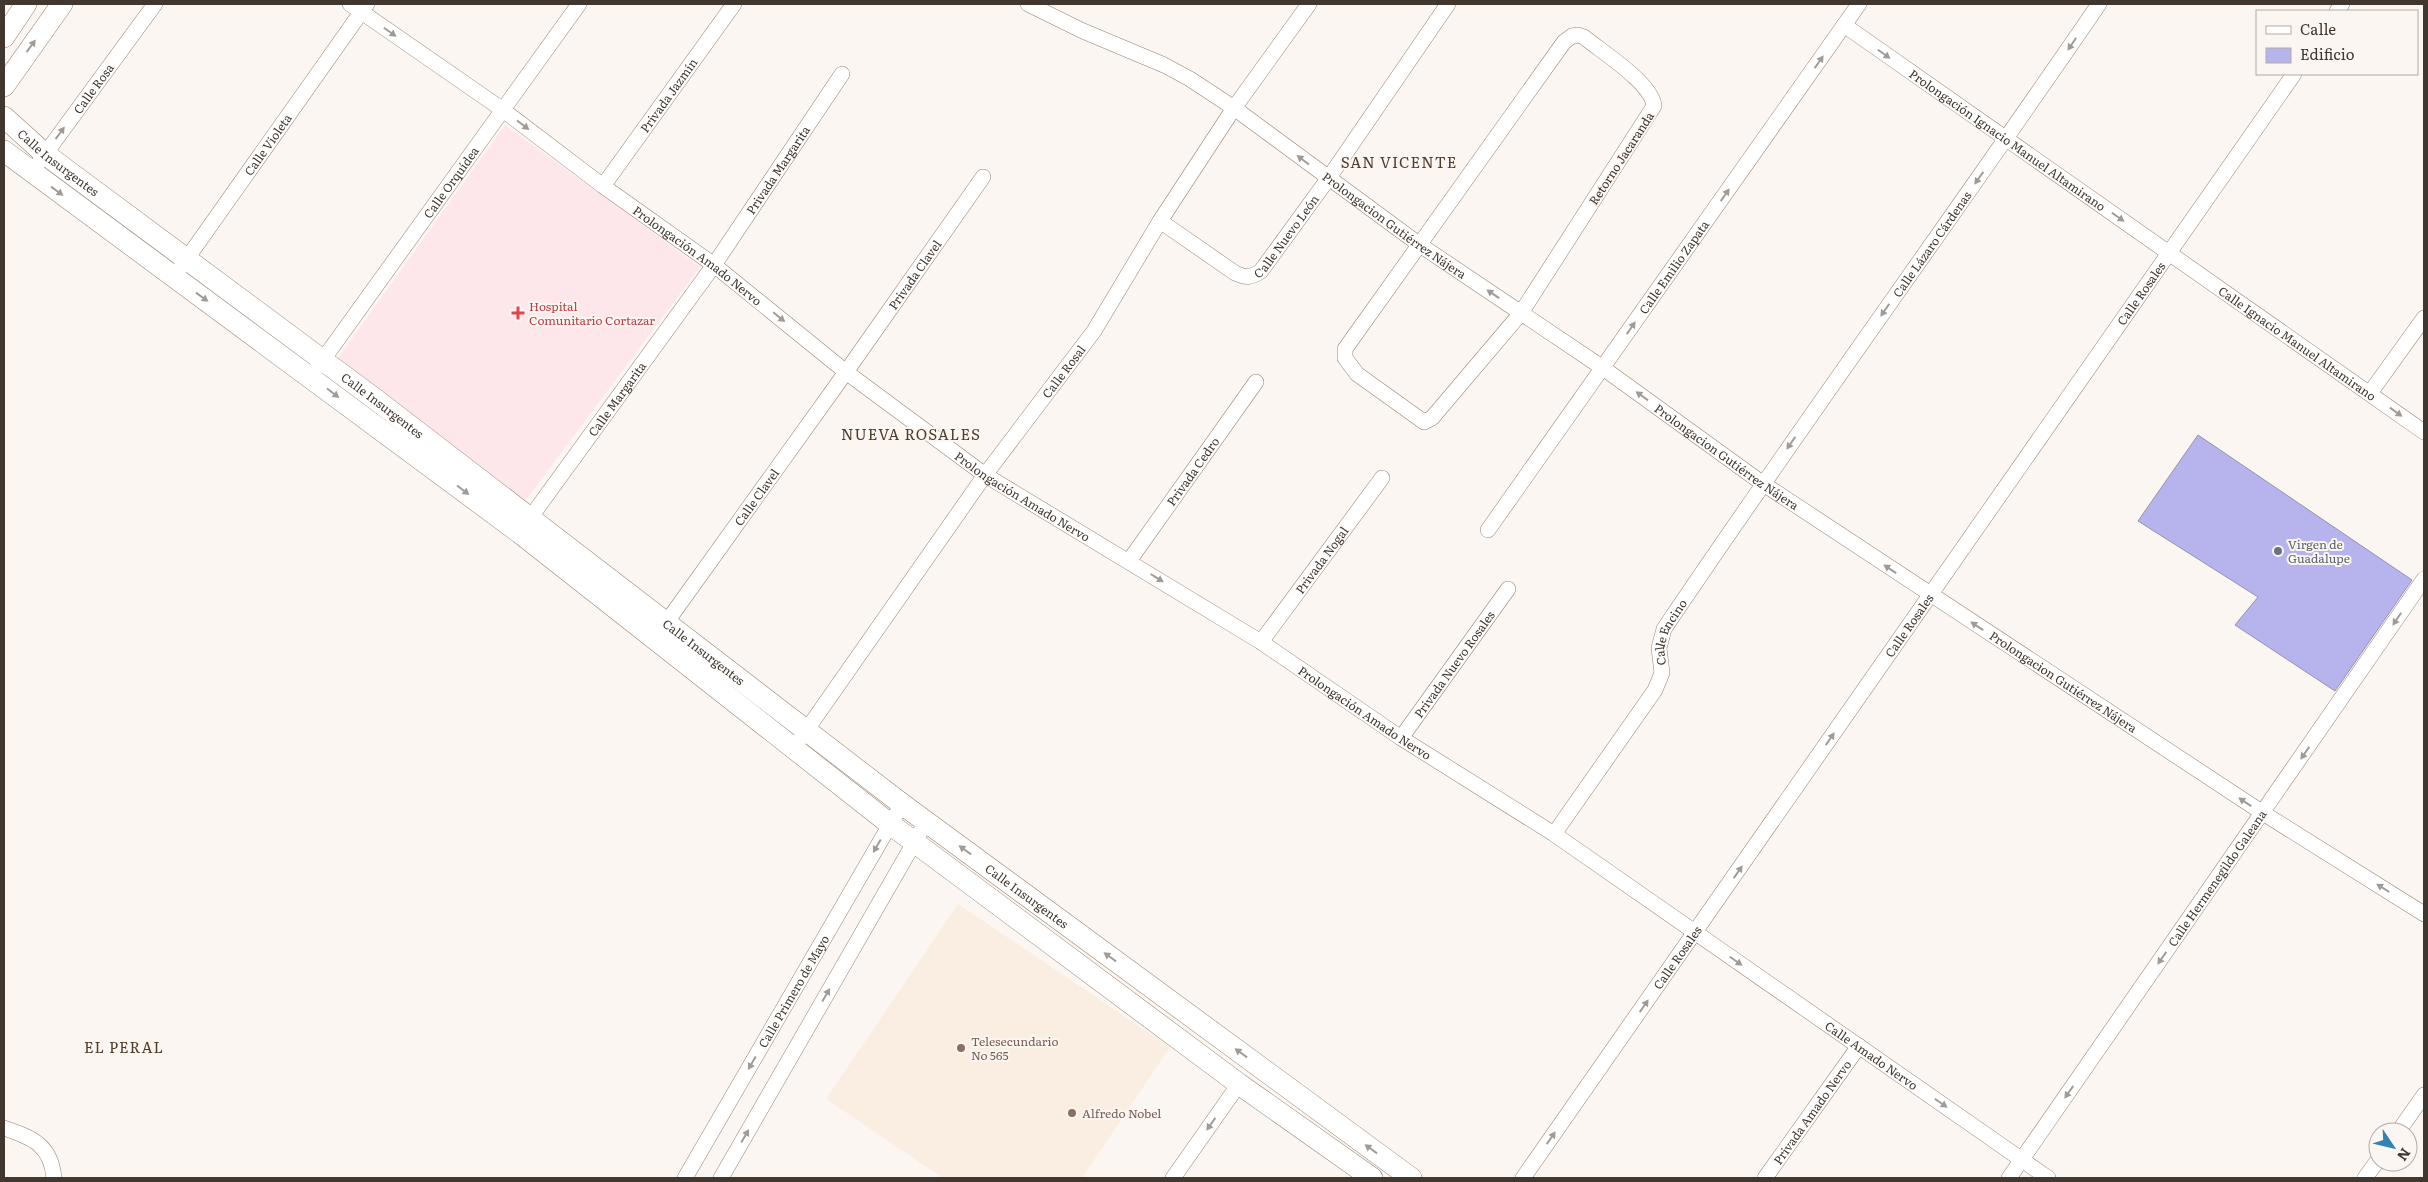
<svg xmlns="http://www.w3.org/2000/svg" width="2428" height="1182" font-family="Literata,serif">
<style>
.built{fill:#faeee2}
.medical{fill:#fde7ea}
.building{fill:#b6b3ed;stroke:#9493af}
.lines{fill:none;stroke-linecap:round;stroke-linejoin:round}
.street-casing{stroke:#99826e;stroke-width:16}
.secondary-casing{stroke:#99826e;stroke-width:22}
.street{stroke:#fff;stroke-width:15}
.secondary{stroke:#fff;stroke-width:21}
.oneway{fill:#a09b96}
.health-dot{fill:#e0444e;stroke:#fcf6f2;stroke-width:2}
.worship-dot{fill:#6b7280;stroke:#fcf6f2;stroke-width:2}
.education-dot{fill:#8d6e63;stroke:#fcf6f2;stroke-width:2}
.labels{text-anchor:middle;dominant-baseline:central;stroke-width:4;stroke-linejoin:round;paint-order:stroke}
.street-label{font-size:12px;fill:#41372e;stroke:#fcf6f2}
.health-label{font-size:12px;fill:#be3a42;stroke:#fcf6f2;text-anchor:start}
.worship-label{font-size:12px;fill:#5b616d;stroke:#fcf6f2;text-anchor:start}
.education-label{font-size:12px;fill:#785e54;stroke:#fcf6f2;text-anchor:start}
.quarter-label{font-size:15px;letter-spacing:1px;fill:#503c29;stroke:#fcf6f2}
</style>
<rect width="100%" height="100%" fill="#fcf6f2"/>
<path class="built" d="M958,904L1170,1047L1082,1178H943L826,1099Z"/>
<path class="medical" d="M505,125L700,267L525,501L338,358Z"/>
<path class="building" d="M2198,435L2412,580L2335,691L2235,625L2258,597L2138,521Z"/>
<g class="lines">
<g class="street-casing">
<g id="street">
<path id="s1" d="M350,4L503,110L603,186L714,265L846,372L985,475L1261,642L1401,738L1554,834L2048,1178"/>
<path id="s2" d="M1028,4L1083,31L1164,65L1190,79L1234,108L1420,245L1603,368L1762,483L2263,813L2424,914"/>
<path d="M2337,11L2342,4"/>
<path id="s3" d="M1844,25L2424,432"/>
<path d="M1578,35L1584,37C1602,52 1652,83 1654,106L1521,313L1432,418L1424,422L1357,374L1345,358V349L1564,42L1572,36Z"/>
<path id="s4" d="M40,161L155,4"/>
<path id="s5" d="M603,186L734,4"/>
<path id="s6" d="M1160,221L1235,273C1246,278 1251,278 1261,271L1328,179L1448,4"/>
<path id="s7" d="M181,267L367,4"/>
<path id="s8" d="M317,368L579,4"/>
<path d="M2370,393L2424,318"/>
<path id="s9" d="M525,525L714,265L842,74"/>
<path id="s10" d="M1488,530L1859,4"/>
<path id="s11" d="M1129,561L1256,382"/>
<path id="s12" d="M666,623L846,372L983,177"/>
<path id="s13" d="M1261,642L1382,478"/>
<path id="s14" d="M801,738L985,475L1094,331L1160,221L1234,108L1309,4"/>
<path id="s15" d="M1401,738L1508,589"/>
<path id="s16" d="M1554,834L1655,690L1662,673L1659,648L1664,629C1806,418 1956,213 2099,4"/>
<path d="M4,1128C33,1138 51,1145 54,1178"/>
<path d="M2398,1132L2424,1095"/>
<path id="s17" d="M685,1178L902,804"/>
<path d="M721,1178L926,822"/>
<path d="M1173,1178L1239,1084"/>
<path id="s18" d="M1523,1178L2294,74"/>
<path id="s19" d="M1765,1178L1859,1046"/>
<path id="s20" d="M2009,1178L2424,579"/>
<path d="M2365,1178L2378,1160"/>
</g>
</g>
<g class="secondary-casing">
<g id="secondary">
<path d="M4,37L26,4"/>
<path d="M4,86L62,4"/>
<path id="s21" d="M4,117L45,154L375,399L902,804L1411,1178"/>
<path d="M4,151L520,533L890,824L1239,1084L1372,1178"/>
</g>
</g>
<use href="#street" class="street"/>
<use href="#secondary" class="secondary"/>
</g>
<defs><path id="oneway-solid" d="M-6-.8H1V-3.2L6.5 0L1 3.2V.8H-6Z" transform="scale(1.25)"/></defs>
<g class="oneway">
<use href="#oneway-solid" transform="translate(390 32) rotate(35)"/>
<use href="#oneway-solid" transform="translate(2072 44) rotate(124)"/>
<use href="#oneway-solid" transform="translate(31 46) rotate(-54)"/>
<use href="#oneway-solid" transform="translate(1884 54) rotate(35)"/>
<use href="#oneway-solid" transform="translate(1819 62) rotate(-55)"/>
<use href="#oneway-solid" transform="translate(523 125) rotate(37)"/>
<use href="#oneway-solid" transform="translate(60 133) rotate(-54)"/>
<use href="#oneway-solid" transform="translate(1303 160) rotate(-143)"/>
<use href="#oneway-solid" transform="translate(1979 178) rotate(125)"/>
<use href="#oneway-solid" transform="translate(57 191) rotate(36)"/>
<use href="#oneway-solid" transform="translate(1725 195) rotate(-55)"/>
<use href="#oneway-solid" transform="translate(2118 217) rotate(35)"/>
<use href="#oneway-solid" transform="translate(1493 294) rotate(-146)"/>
<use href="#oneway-solid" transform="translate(202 297) rotate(36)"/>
<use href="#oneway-solid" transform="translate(1885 310) rotate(125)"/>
<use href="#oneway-solid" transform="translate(779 317) rotate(39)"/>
<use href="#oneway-solid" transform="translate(1631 328) rotate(-55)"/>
<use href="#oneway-solid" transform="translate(333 393) rotate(37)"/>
<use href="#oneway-solid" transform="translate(1642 396) rotate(-144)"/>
<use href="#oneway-solid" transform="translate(2396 412) rotate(36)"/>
<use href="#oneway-solid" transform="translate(1791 443) rotate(125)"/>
<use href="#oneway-solid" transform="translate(463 490) rotate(37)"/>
<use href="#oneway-solid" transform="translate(1890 569) rotate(-146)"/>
<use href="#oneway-solid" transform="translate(1157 578) rotate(32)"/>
<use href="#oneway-solid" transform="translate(2397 619) rotate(124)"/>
<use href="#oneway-solid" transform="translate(1977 626) rotate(-147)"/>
<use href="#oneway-solid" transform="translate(1830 739) rotate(-55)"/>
<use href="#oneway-solid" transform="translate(2305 753) rotate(125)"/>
<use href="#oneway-solid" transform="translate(2245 802) rotate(-147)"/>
<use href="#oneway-solid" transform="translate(877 846) rotate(120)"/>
<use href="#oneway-solid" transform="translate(965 850) rotate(-144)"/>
<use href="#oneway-solid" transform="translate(1738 872) rotate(-55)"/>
<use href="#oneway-solid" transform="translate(2383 888) rotate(-148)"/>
<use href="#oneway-solid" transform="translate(1110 957) rotate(-144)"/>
<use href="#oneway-solid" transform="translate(2162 958) rotate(125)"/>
<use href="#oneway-solid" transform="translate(1736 961) rotate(35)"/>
<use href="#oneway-solid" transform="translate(826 995) rotate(-60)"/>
<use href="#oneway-solid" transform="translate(1644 1006) rotate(-55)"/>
<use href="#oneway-solid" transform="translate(1241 1053) rotate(-144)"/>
<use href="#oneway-solid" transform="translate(752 1063) rotate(120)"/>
<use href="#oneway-solid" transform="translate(2069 1092) rotate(125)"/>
<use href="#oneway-solid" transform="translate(1941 1103) rotate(35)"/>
<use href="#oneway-solid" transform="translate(1211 1124) rotate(125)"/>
<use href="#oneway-solid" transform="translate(745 1136) rotate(-60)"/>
<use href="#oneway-solid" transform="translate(1551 1138) rotate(-55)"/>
<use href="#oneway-solid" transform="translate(1371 1149) rotate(-144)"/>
</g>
<path class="health-dot" d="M515.5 305.5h5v5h5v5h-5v5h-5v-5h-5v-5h5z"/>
<circle class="worship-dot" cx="2278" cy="551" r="5"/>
<g class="education-dot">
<circle cx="961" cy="1048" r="5"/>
<circle cx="1072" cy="1113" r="5"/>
</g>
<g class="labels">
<g class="street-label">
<text stroke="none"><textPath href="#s4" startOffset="90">Calle Rosa</textPath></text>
<text stroke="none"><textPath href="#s5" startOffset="112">Privada Jazmín</textPath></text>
<text stroke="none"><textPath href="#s3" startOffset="200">Prolongación Ignacio Manuel Altamirano</textPath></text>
<text stroke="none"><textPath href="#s7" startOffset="150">Calle Violeta</textPath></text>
<text transform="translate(1621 158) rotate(-57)">Retorno Jacaranda</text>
<text stroke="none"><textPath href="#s21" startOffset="71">Calle Insurgentes</textPath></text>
<text stroke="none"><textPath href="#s9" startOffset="436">Privada Margarita</textPath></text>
<text stroke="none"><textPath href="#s8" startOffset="229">Calle Orquídea</textPath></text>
<text stroke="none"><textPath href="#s2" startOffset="430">Prolongacion Gutiérrez Nájera</textPath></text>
<text stroke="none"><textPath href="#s6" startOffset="162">Calle Nuevo León</textPath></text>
<text stroke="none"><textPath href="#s16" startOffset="708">Calle Lázaro Cárdenas</textPath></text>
<text stroke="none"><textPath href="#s1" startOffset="429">Prolongación Amado Nervo</textPath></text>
<text stroke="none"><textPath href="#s10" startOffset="322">Calle Emilio Zapata</textPath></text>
<text stroke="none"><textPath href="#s12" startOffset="428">Privada Clavel</textPath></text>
<text stroke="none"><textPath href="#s18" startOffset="1079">Calle Rosales</textPath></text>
<text stroke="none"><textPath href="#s3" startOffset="554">Calle Ignacio Manuel Altamirano</textPath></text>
<text stroke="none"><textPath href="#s14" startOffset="451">Calle Rosal</textPath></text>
<text stroke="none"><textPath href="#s9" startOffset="156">Calle Margarita</textPath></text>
<text stroke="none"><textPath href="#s21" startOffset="476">Calle Insurgentes</textPath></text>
<text stroke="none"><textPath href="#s2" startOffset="835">Prolongacion Gutiérrez Nájera</textPath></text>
<text stroke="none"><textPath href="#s11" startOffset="110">Privada Cedro</textPath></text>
<text stroke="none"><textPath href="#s1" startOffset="834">Prolongación Amado Nervo</textPath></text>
<text stroke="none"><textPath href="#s12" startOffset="155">Calle Clavel</textPath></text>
<text stroke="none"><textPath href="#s13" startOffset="102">Privada Nogal</textPath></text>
<text stroke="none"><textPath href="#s18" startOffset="674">Calle Rosales</textPath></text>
<text stroke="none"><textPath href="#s16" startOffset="238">Calle Encino</textPath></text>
<text stroke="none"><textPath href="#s21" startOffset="881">Calle Insurgentes</textPath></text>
<text stroke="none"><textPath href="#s15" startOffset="91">Privada Nuevo Rosales</textPath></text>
<text stroke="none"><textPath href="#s2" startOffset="1240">Prolongacion Gutiérrez Nájera</textPath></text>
<text stroke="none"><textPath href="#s1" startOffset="1239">Prolongación Amado Nervo</textPath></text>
<text stroke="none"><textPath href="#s20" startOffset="365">Calle Hermenegildo Galeana</textPath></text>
<text stroke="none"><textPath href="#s21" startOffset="1286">Calle Insurgentes</textPath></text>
<text stroke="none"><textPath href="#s18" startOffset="269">Calle Rosales</textPath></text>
<text stroke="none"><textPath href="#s17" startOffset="216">Calle Primero de Mayo</textPath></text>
<text stroke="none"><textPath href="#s1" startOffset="1851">Calle Amado Nervo</textPath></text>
<text stroke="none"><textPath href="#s19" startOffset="81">Privada Amado Nervo</textPath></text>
</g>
<g class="health-label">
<text x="529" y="306">Hospital<tspan x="529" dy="14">Comunitario Cortazar</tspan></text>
</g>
<g class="worship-label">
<text x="2288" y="544">Virgen de<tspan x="2288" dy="14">Guadalupe</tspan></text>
</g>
<g class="education-label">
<text x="971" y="1041">Telesecundario<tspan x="971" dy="14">No 565</tspan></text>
<text x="1082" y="1113">Alfredo Nobel</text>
</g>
<g class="quarter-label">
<text x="1399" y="161">SAN VICENTE</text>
<text x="911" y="433">NUEVA ROSALES</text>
<text x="124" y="1046">EL PERAL</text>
</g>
</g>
<rect width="2428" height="1182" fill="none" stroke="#41372e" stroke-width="10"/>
<rect x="2256" y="10" width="162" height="65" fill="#fcf6f2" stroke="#b1aaa4"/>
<rect x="2266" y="26" width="25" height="8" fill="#ffffff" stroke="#b1aaa4"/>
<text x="2300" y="35" font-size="15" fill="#41372e">Calle</text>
<rect x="2266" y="48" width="25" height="15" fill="#b6b3ed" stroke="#b1aaa4"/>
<text x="2300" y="60" font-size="15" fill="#41372e">Edificio</text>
<g transform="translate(2393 1147) rotate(125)"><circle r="24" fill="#fcf6f2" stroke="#b1aaa4"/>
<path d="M0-4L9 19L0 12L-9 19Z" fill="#3282b4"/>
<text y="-8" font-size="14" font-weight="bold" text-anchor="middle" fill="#41372e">N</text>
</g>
</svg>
